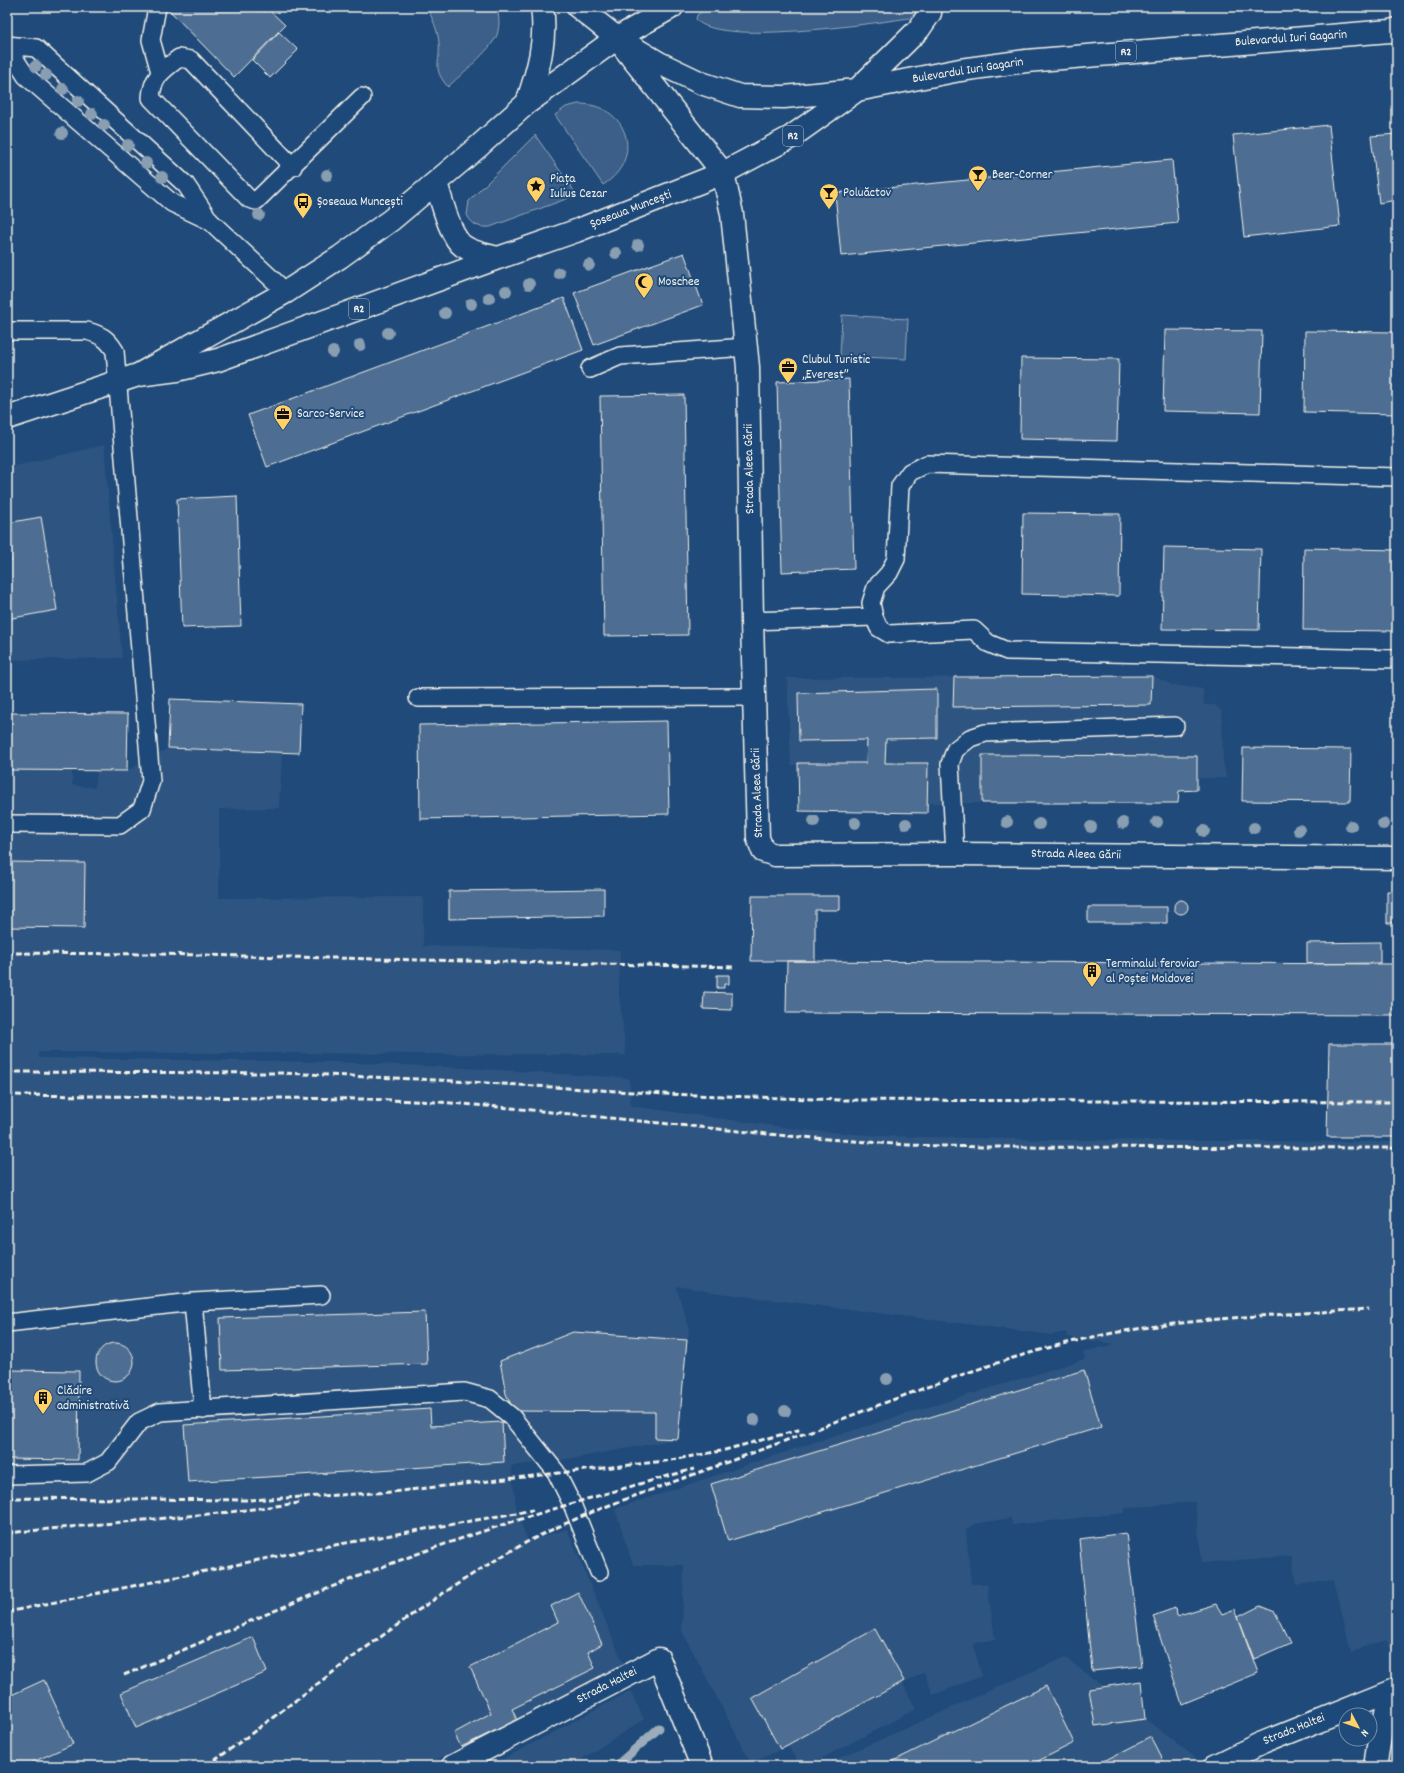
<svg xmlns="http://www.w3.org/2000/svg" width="1404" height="1773" font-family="Dekko,sans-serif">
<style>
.built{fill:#2d5581}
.green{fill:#3a5f88;stroke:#97a8b8}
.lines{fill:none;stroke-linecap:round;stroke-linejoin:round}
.stream{stroke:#9cacbb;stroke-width:9}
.building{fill:#4d6e92;stroke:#f4f1e8}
.lane-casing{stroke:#f4f1e8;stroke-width:20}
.street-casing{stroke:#f4f1e8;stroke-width:25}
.primary-casing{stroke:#f4f1e8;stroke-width:25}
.lane{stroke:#1f4a7a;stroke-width:17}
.street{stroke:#1f4a7a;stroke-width:22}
.primary{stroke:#1f4a7a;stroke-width:22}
.rail{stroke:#f4f1e8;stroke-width:3;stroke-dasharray:6 3;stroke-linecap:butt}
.tree{fill:#8a9eb1}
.labels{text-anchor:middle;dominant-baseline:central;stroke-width:4;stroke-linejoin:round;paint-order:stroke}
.shield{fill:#1f4a7a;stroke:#b4bfc7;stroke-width:1}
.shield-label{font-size:12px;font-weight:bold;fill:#f4f1e8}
.street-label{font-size:13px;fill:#f4f1e8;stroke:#1f4a7a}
.poi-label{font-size:13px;fill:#f4f1e8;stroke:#1f4a7a;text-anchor:start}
</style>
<rect width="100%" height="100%" fill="#1f4a7a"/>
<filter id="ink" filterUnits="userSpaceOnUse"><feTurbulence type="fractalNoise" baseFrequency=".025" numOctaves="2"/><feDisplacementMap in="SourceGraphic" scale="8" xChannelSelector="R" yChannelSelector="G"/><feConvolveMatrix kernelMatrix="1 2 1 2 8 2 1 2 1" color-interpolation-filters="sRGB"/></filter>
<g filter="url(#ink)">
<path class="built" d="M104,445L122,658L7,660V468Z
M1155,677L1172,685L1203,689L1204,705H1215L1222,712L1223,760L1226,778H1197V790L1179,791L1178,803H928L927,813L799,811L798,765H791L787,678Z
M168,748L282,753L279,808L219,809V898L423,897V946L620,950L619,993L626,1055L38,1052L39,1058L334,1062L448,1067L629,1078L631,1106L803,1130L884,1136L1051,1140L1397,1142V1660L1386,1640L1351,1651L1334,1580L1297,1585L1291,1556L1202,1563L1195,1502L1125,1508V1513L1012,1525L1011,1518L974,1524L966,1530L971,1584H987L995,1639L973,1644L982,1676L933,1695L924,1672L903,1684L916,1709L807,1766H800L788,1746L751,1763L682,1631L684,1565H633L615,1509L815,1442L1085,1359L1083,1352L1115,1344L1068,1337L1066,1332L1052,1335L712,1292L676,1286L689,1328L678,1439L575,1458L511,1466L517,1513L528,1541L567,1529L625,1668L423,1766H7V764L72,767V785L95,788L97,771H127Z
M1065,1657L1196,1758L1179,1766H821Z
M630,1691L644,1719L582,1759L577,1766H491Z"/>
<path class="green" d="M427,7H497C499,16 500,25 497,35C491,50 460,75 448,87C431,67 441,64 439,43C438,30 432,18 427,7Z
M714,7H918L916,12L909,18C875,23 715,47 696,19L697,15L704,10Z
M578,104C627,103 646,158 603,185L555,115L566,107Z
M535,135L577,195L490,227C479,228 472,225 467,215L469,201Z
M842,315L908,319L906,359L840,356Z"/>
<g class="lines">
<path class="stream" d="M616,1766L659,1728"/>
</g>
<path class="building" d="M172,7H259L264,12L268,9L285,25L234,77L169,10Z
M279,32L298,50L270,78L252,60Z
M1329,125L1340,226L1244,237L1233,135Z
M1397,134V200L1379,203L1371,136Z
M1172,160L1178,223L841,256L835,193Z
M684,253L703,305L594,345L574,293Z
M564,298L583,350L267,467L248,415Z
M1165,330L1262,331L1260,413L1163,411Z
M1305,331L1397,332V414L1304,412Z
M1021,358L1119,359L1117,441L1020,439Z
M849,379L854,569L782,572L777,382Z
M684,395L688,635L604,636L600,396Z
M237,496L241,626L182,628L177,499Z
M1023,513L1120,514L1119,596L1022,594Z
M41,517L57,610L7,619V561H11L7,542V523Z
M1164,547L1261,549L1259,630L1162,629Z
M1304,548L1397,550V631L1303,630Z
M1152,676L1151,705L953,707L954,677Z
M937,689V738L886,739L885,763H928L927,813L799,811L798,763H866L867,740L799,741L798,693Z
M170,699L301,704L299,753L168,748Z
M7,713L128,714L127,771L7,770Z
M667,721L669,814L420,819L419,725Z
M1243,748L1351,749L1350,802L1242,801Z
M982,755L1197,756V790L1179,791L1178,803H982Z
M7,862L85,863L84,928L7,927Z
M604,889V916L449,919V891Z
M1387,891H1397V923H1387Z
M752,896H840V910H815V961H751Z
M1174 907a7 7 0 1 1 14 0a7 7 0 1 1-14 0Z
M1088,907H1167V923H1088Z
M1380,942V963L1307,964V943Z
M787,961L1397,964V1015L786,1013Z
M717,975H729V984H724V988H717Z
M704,992L732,993V1010L703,1009Z
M1329,1044H1397V1137H1327Z
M425,1312L427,1364L222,1370L220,1318Z
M573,1332L687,1340L678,1439L655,1438V1412L514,1411L506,1394L500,1361Z
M96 1362a19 19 0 1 1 38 0a19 19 0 1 1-38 0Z
M7,1370L79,1371L78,1460L7,1459Z
M1084,1370L1101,1427L728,1541L711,1484Z
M430,1409L431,1426L502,1422L504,1462L188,1482L184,1425Z
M1126,1533L1142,1666L1092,1671L1079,1539Z
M578,1592L602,1644L588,1652L595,1668L512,1709L517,1720L461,1747L454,1733L491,1713L470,1667L558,1622L551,1606Z
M1216,1604L1222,1614L1235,1609L1258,1673L1182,1704L1153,1616L1175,1608L1176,1616Z
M1260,1606L1275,1612L1290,1643L1254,1659L1238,1617Z
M875,1629L904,1681L780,1749L752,1698Z
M253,1637L267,1672L136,1728L121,1693Z
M44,1680L73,1744L24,1766H7V1697Z
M1141,1681L1145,1719L1095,1726L1089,1689Z
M1046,1686L1074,1743L1028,1766H883Z
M1151,1737L1166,1766H1094Z"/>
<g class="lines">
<g class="lane-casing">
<path id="lane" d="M157,7L151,40L160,72
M7,45L36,48L186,185L210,221L286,292
M7,47L26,76L172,203L210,221
M293,167L191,60L179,58C163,70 152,77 151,98L249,199L256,201L362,97
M7,331H87C101,335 107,338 115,351L151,781L142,809L120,825L7,824
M590,369L620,356L747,347
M1397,477L927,464L910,472L900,486L896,559L889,573L876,587L871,603L874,617L879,628L889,634L974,630L988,643L1007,651L1397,659
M752,621L874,617
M418,698L755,697
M955,854L950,764L955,750L970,738L985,733L1175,726
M193,1302L203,1410
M7,1323L193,1302L321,1295
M7,1475L87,1473L108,1462L139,1422L160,1412L464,1392L490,1399L512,1417L556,1472L572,1504L599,1572"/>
</g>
<g class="street-casing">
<path id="street" d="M723,173L732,214L748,367L752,621L758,838L763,851L775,855L955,854L1397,858
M453,1766L659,1659L702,1766
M1215,1766L1260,1744L1397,1689
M1376,1766L1389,1692"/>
</g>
<g class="primary-casing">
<path id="primary" d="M578,7L617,38L659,63L701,83L740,96L784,97L857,90L960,70L1026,61L1390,31L1397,29
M625,49L723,173
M527,103C538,71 547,40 542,7
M436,183C441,198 450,237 463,246C473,253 486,255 498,258
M138,375L177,370L218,360L498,258L576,231L723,173L791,137L857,90L919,29L930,13L931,7
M7,418L138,375L286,292L340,257L391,220L479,146L527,103L617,38L672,7"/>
</g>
<use href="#lane" class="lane"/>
<use href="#street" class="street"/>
<use href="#primary" class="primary"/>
<path class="rail" d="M7,953L155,954L735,967
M7,1072L283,1073L438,1080L665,1094L841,1100L1397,1102
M7,1095L364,1099L438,1102L511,1108L788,1136L908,1145L982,1147L1397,1148
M7,1498L249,1500L392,1492L665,1461L721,1451L802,1429
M7,1533L230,1512L299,1503
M7,1612L312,1549L533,1510
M124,1675C234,1629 342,1579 454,1541C533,1514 613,1491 694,1469
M207,1766C313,1690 413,1605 527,1542C554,1528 582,1516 610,1505C686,1477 762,1450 837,1421C921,1389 1005,1356 1093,1337C1184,1318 1277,1315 1369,1309"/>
</g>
<g class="tree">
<circle cx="36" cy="66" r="6"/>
<circle cx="46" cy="75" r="6"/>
<circle cx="63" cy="89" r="6"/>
<circle cx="78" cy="101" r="6"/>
<circle cx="92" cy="114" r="6"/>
<circle cx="104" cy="125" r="6"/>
<circle cx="62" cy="133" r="6"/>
<circle cx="128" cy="145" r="6"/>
<circle cx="146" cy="163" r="6"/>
<circle cx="327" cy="175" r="6"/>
<circle cx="162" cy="177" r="6"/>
<circle cx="259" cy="215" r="6"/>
<circle cx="638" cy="245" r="6"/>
<circle cx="616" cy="253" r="6"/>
<circle cx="589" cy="265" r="6"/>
<circle cx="559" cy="273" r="6"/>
<circle cx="529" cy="284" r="6"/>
<circle cx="506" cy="291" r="6"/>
<circle cx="489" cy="298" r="6"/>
<circle cx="471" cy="304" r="6"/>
<circle cx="445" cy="313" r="6"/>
<circle cx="388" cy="333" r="6"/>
<circle cx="360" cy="345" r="6"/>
<circle cx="333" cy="352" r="6"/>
<circle cx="814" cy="821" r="6"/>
<circle cx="1007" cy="822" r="6"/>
<circle cx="1157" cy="822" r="6"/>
<circle cx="855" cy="823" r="6"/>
<circle cx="1123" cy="823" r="6"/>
<circle cx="906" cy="824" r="6"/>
<circle cx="1039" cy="824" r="6"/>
<circle cx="1383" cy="824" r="6"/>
<circle cx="1351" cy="826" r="6"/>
<circle cx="1091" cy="827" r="6"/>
<circle cx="1254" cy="828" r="6"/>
<circle cx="1299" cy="830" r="6"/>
<circle cx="1204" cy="831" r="6"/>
<circle cx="887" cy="1379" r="6"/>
<circle cx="785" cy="1411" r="6"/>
<circle cx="754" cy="1420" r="6"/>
</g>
</g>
<defs>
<g id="bar-pin" transform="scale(1)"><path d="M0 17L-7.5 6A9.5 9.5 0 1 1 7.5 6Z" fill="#ffd166" stroke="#1f4a7a"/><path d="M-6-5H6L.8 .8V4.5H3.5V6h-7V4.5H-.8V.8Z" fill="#111"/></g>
<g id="sight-pin" transform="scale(1)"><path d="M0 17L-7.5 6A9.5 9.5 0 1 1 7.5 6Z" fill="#ffd166" stroke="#1f4a7a"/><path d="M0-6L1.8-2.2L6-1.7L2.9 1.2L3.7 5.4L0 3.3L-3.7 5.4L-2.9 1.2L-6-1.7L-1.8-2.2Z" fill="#111"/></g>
<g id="bus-pin" transform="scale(1)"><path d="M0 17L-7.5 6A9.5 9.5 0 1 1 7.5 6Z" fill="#ffd166" stroke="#1f4a7a"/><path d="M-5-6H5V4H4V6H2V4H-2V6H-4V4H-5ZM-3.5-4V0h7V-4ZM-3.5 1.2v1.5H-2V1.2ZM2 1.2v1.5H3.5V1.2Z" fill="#111"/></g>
<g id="mosque-pin" transform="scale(1)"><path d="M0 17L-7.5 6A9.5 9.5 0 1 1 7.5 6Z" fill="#ffd166" stroke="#1f4a7a"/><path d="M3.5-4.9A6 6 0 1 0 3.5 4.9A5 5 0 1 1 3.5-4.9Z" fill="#111"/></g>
<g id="office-pin" transform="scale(1)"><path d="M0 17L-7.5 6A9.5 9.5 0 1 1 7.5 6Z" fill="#ffd166" stroke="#1f4a7a"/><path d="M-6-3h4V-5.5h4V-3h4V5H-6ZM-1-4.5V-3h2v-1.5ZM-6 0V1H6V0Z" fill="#111"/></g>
<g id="building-pin" transform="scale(1)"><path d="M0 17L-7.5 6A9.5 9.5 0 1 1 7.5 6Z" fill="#ffd166" stroke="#1f4a7a"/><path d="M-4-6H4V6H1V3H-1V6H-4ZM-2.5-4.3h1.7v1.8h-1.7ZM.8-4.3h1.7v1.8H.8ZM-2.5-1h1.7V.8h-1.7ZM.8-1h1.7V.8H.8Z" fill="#111"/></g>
</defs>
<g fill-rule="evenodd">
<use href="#bar-pin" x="978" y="175"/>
<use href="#sight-pin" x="536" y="186"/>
<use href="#bar-pin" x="829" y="193"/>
<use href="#bus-pin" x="303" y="202"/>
<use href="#mosque-pin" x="644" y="282"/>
<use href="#office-pin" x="788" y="367"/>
<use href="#office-pin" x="283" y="414"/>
<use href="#building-pin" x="1092" y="971"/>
<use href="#building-pin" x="43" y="1398"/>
</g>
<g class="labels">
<g class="shield">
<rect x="1116" y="42" width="20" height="20" rx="3"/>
<rect x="783" y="126" width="20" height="20" rx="3"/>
<rect x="349" y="299" width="20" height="20" rx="3"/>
</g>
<g class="shield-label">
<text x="1126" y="52">R2</text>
<text x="793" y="136">R2</text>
<text x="359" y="309">R2</text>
</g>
<g class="street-label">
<text transform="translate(1291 39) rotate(-4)">Bulevardul Iuri Gagarin</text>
<text transform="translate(968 71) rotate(-9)">Bulevardul Iuri Gagarin</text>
<text transform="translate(631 210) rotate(-21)">Șoseaua Muncești</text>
<text transform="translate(750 469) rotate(-91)">Strada Aleea Gării</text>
<text transform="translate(758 793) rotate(-92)">Strada Aleea Gării</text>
<text transform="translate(1076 855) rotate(1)">Strada Aleea Gării</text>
<text transform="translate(607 1686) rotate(-27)">Strada Haltei</text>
<text transform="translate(1294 1730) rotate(-22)">Strada Haltei</text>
</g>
<g class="poi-label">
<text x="992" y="175">Beer-Corner</text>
<text x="550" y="179">Piața<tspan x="550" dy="15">Iulius Cezar</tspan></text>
<text x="843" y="193">Poluăctov</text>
<text x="317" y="202">Șoseaua Muncești</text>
<text x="658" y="282">Moschee</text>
<text x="802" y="360">Clubul Turistic<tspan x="802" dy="15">„Everest”</tspan></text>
<text x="297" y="414">Sarco-Service</text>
<text x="1106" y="964">Terminalul feroviar<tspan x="1106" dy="15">al Poștei Moldovei</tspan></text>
<text x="57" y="1391">Clădire<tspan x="57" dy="15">administrativă</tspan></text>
</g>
</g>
<rect width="1404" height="1773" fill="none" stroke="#1f4a7a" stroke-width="24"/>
<rect x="12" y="12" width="1380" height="1749" fill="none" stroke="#f4f1e8" stroke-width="1.5" filter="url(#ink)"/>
<g transform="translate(1358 1727) rotate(131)"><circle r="19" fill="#1f4a7a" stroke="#748da6"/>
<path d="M0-3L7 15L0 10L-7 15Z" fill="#ffd166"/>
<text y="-6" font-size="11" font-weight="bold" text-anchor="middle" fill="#f4f1e8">N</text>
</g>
</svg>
